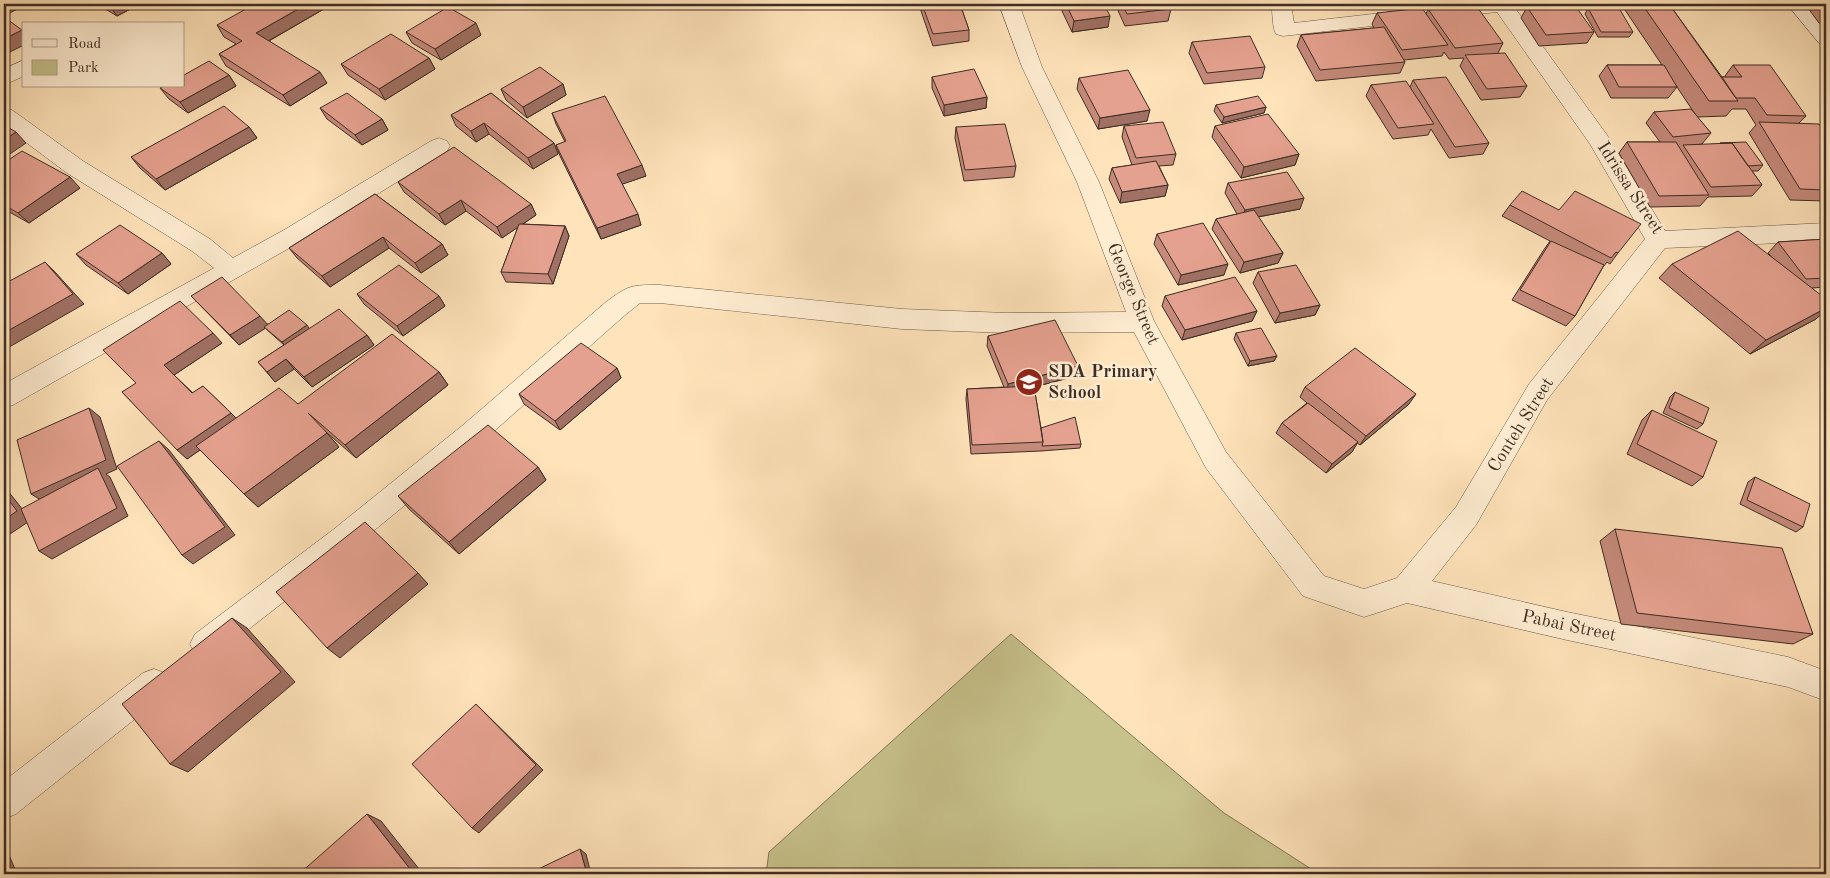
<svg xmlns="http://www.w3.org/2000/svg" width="1830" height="878" font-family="'Old Standard TT',serif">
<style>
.green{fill:#c7c18b;stroke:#827758}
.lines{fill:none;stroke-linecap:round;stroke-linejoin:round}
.minor-casing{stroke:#6e5a4a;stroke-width:1}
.minor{fill:#ffedd2;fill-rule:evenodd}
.wall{fill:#c58a7b;stroke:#3e2d24}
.shaded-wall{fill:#a07164;stroke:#3e2d24}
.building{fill:#e5a18f;stroke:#3e2d24}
.labels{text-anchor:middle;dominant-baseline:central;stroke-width:5;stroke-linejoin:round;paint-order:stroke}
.street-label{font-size:18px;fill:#3e2d24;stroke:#ffedd2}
.poi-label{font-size:18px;font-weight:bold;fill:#3e2d24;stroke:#ffedd2;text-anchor:start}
</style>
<rect width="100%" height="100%" fill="#ffe3ba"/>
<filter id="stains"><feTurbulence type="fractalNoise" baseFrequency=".004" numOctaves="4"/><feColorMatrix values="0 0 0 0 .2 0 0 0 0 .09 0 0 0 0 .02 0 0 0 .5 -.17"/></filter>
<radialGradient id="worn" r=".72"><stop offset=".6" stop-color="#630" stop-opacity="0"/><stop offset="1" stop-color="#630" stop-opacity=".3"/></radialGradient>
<path class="green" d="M1011,634L1224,813L1319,874H766L769,852Z"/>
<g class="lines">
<g class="minor-casing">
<path id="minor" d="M999,4H1019L1042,67L1099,182L1154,321L1226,452L1324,576L1364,589L1397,578L1456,507L1529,384L1645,239L1590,144L1497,12L1283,36L1276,34C1272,28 1273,12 1271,4H1291L1294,23L1460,4H1512L1607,135L1665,231L1826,223V241L1665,248L1547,400L1476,525L1432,581L1567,612L1788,657L1826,671V701L1788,687L1567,640L1407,603L1364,617L1303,596L1206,468L1134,332L1007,333L902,329L660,303H640L624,316L483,441L354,547L217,654L206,659L195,654L190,644L195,634L334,529L463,425L606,302C629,285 631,285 660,285L902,309L1007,313L1126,312L1077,182L1022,67Z
M1787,4H1807L1826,25V44L1819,43Z
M24,60V76L4,85V69Z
M4,108L12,110L83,161L210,239L233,258L284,230L431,141L439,138L447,141L450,146L447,151L300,242L13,405L4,408V384L214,268L192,251L67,173L4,126Z
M154,669L165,673L170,684L165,695L16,814L4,819V781L143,673Z"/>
</g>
<use href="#minor" class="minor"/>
</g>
<path class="wall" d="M97,4H140L117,16Z
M921,4H960L969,30V41L933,46L921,11Z
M1063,4H1104L1108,27L1072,32L1062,11Z
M1115,4H1177V5L1169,6L1171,9L1168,21L1125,26Z
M1312,4H1343L1315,8Z
M1621,4H1669L1722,77H1725V76L1733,65L1806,116L1799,123L1826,134V201L1790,200L1749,133L1756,125L1746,109H1732L1726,116L1697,117L1711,133L1702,144L1695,145L1763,165L1758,171H1752L1762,185L1752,196L1708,197L1700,206L1650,207L1619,153L1627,142H1660L1646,123L1654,112L1695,114L1675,84L1677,87L1668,98H1611L1599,76L1607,65H1662Z
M1805,4H1826V23H1819Z
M329,6L269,41L327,83L290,106L226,66L219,54L236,44L224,37L217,25Z
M1527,7L1594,32L1587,43L1539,46L1521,18Z
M1588,8L1633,32L1629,37H1598L1585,14Z
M1428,9L1503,43L1498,53L1527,86L1520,97L1481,100L1460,66L1464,58L1449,59L1444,52L1442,56L1404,60L1405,62L1400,73L1316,81L1297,46L1301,35L1374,28L1372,24L1377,13L1426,14Z
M406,32L481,35L441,60L412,43Z
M1192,42L1265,67L1262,78L1204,84L1189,53Z
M429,58L435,69L385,100L348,75L341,64Z
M229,75L236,86L188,113L169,99L160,88Z
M932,77L987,97L986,108L944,116L932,88Z
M1079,78L1147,121L1098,129L1077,89Z
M1413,80L1489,143L1483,154L1449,158L1431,129L1428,135L1393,139L1366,96L1371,85L1410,87Z
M563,84L566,95L527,118L506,100L501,89Z
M491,93L554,143L558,154L533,169L489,134L476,142L456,126L451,115Z
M1216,105L1266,107L1264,113L1222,123L1214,111Z
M320,108L382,119L388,130L362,145L327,119Z
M552,113L646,176L622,184L641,225L601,239L560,156L556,145L565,142L556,124Z
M1124,126L1176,154L1173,165L1159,166L1168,185L1165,196L1120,203L1109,179L1112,168L1132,165L1122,137Z
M1215,126L1299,154L1295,165L1241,178L1212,137Z
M249,127L257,138L165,190L140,168L131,157Z
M956,127L1016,166L1014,177L964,181L955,138Z
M4,163L80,188L29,223L4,209Z
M398,182L531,204L536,215L523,224L565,226L569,236L553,284L506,282L501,272L518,227L502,238L466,211L445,225L404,192Z
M1228,183L1300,209L1258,217L1283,253L1278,263L1240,273L1212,229L1216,219L1237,214L1225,193Z
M375,194L442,244L448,255L421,273L389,248L330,287L297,258L289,248Z
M1510,205L1618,253L1610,264L1607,262L1603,267L1575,316L1566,326L1512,300L1543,251L1550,241L1502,216Z
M1157,234L1224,275L1178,285L1154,244Z
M1826,239V287L1812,288L1816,319L1750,354L1659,278L1672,264L1771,256L1768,253L1778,242Z
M162,253L171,264L128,294L86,265L76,254Z
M1258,272L1320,305L1315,315L1275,323L1253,283Z
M357,294L439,296L445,306L403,336L364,304Z
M191,296L267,324L367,335L374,345L312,387L294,369L275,382L258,362L284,345L265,328L239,345Z
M1165,296L1257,311L1252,321L1182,340L1162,306Z
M1236,333L1277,356L1274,361L1248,366L1234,339Z
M988,336L1076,376L1034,387L1041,428L1081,444L1080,448L1041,451L971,454L966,399L967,389L1004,387L987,346Z
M222,343L174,375L193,393L203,386L236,418L439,372L448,385L356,458L325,431L339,447L258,507L244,494L200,450L187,459L122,392Z
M617,368L621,378L560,430L524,404L519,394Z
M1305,387L1409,404L1360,445L1357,443L1352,452L1326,473L1276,433L1282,423L1307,403L1300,397Z
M1675,392L1703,424L1697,429L1663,413L1670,397Z
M1652,410L1703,477L1692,486L1627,454L1642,420Z
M538,467L546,480L459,554L409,509L398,496Z
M1755,477L1803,527L1796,532L1740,504L1748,482Z
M1615,529L1813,634L1793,644L1621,624L1600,541Z"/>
<path class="shaded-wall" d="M4,4H27L4,16Z
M112,4H140L117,16L109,5Z
M307,4H327L329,6L263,44L256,33Z
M1317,4H1343L1315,8Z
M1110,16L1108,27L1072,32L1074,21Z
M476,23L481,35L441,60L435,49Z
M22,30L24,31V45L4,55V39Z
M429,58L435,69L385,100L379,89Z
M320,72L327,83L290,106L283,95Z
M229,75L236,86L188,113L180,102Z
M563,84L566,95L527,118L523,107Z
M987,97L986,108L944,116V105Z
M1266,107L1264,113L1222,123L1224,117Z
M1150,110L1147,121L1098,129L1100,118Z
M382,119L388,130L362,145L355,135Z
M484,123L489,134L476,142L471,131Z
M249,127L257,138L165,190L156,179Z
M16,132L26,143L4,158V140Z
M554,143L558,154L533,169L528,158Z
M1299,154L1295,165L1241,178L1244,167Z
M642,165L646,176L620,185L617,174Z
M70,177L80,188L29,223L18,213Z
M1168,185L1165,196L1120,203L1122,192Z
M1304,198L1300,209L1241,220L1245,210Z
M461,200L466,211L445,225L439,214Z
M531,204L536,215L502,238L497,227Z
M638,214L641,225L601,239L597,228Z
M565,226L569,236L553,284L548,274Z
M383,237L389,248L330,287L322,276Z
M442,244L448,255L421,273L415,263Z
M162,253L171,264L128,294L118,283Z
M1283,253L1278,263L1240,273L1244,262Z
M45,262L55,272L84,304L4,350V333Z
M1228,264L1224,275L1178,285L1181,275Z
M439,296L445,306L403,336L397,326Z
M1320,305L1315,315L1275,323L1280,313Z
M1826,308V310L1816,319L1750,354L1766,340Z
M1257,311L1252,321L1182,340L1185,330Z
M260,316L269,326L239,345L230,335Z
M307,325L311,331L286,347L282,342Z
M213,333L222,343L174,375L164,365Z
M367,335L374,345L312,387L304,377Z
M1277,356L1274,361L1248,366L1250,361Z
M286,359L294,369L275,382L267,372Z
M1078,366L1076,376L1007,394L1008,384Z
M617,368L621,378L560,430L555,421Z
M439,372L448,385L356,458L345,445Z
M1416,394L1409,404L1360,445L1366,436Z
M89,408L100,417L117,469L106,474L110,477L128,516L52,559L39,551L44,502L31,494Z
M231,413L240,422L187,459L177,450Z
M327,433L339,447L258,507L244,494Z
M159,441L169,450L235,535L193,564L182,555Z
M1358,442L1352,452L1326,473L1332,464Z
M538,467L546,480L459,554L449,542Z
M4,486L31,520L4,538Z
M418,573L428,584L340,658L327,648Z
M232,618L247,628L295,682L188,772L170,764Z
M476,704L543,770L479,833L472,828Z
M367,814L381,821L423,874H414Z
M4,843L17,874H4Z
M580,849L586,854L591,874H587Z"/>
<path class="building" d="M255,4H307L256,33L320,72L283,95L219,54L242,41L217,25Z
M922,4H960L969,30L933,34Z
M1066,4H1104L1110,16L1074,21Z
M1122,4H1168L1171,9L1127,14Z
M1475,4L1503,43L1455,48L1428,9Z
M1574,4L1594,32L1546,35L1527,7Z
M1642,4H1669L1738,101H1709Z
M1823,4H1826V8Z
M448,7L476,23L435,49L406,32Z
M1422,8L1448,45L1402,50L1377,13Z
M1588,8H1619L1633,32H1601Z
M4,17L22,30L4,39Z
M1384,27L1405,62L1320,70L1301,35Z
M391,34L429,58L379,89L341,64Z
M1250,36L1265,67L1207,73L1192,42Z
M1505,53L1527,86L1487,89L1465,55Z
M209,61L229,75L180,102L160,88L164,86H184V75Z
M1607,65H1664L1677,87H1619Z
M1733,65H1770L1806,116L1767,115L1755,98H1736L1722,77H1742Z
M540,67L563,84L523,107L501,89Z
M974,69L987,97L944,105L932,77Z
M1128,70L1150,110L1100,118L1079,78Z
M1446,77L1489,143L1455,147L1413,80Z
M1406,81L1434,124L1398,128L1371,85Z
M347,93L382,119L355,135L320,108Z
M491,93L554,143L528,158L484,123L471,131L451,115Z
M605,96L642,165L617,174L638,214L597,228L556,145L566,141L552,113Z
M1258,96L1266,107L1224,117L1216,105Z
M224,106L249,127L156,179L131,157Z
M1691,109L1711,133L1673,137L1654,112Z
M1268,114L1299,154L1244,167L1215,126Z
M1163,122L1176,154L1136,158L1124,126Z
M1759,122L1819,124L1826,134V190L1800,189Z
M1005,124L1016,166L965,170L956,127Z
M4,125L16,132L4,140Z
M1627,142H1676L1709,195L1659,196Z
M1746,142L1763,165L1748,166L1732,143H1720Z
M1732,143L1762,185L1711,187L1683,145Z
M454,147L531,204L497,227L461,200L439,214L398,182Z
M22,151L70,177L18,213L4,205V163Z
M1156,161L1168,185L1122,192L1112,168Z
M1287,172L1304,198L1245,210L1228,183Z
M1522,191L1559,210L1575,191L1641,224L1618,253L1616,252L1611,258L1510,205Z
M375,194L442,244L415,263L383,237L322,276L289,248Z
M1254,210L1283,253L1244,262L1216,219Z
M1203,223L1228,264L1181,275L1157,234Z
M519,224L565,226L548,274L501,272Z
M120,225L162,253L118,283L76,254Z
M1738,231L1826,299V308L1766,340L1672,264Z
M1826,239V278L1806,279L1778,242Z
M1551,241L1604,265L1575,316L1520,290Z
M45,262L73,294L4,333V284Z
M399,265L439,296L397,326L357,294Z
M1296,265L1320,305L1280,313L1258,272Z
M222,277L260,316L230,335L191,296Z
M1235,277L1257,311L1185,330L1165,296Z
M180,301L213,333L164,365L192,393L203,386L231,413L177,450L122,392L136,383L103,350Z
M339,309L367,335L304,377L286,359L267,372L258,362Z
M289,310L307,325L282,342L264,327Z
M1055,320L1078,366L1008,384L988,336Z
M1261,328L1277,356L1250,361L1236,333Z
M392,334L439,372L345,445L308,413L327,433L244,494L196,446L279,388L298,404Z
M581,343L617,368L555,421L519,394Z
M1355,348L1416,394L1366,436L1305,387Z
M1034,386L1043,442L972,445L967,389Z
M1675,392L1709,408L1703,424L1669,408Z
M1308,403L1358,442L1332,464L1282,423Z
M89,408L106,460L31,494L17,440Z
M1652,410L1717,441L1703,477L1637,444Z
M1075,417L1081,444L1042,446L1043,442L1041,428Z
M488,425L538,467L449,542L398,496Z
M159,441L225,527L182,555L117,466Z
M98,468L117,508L39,551L21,509Z
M1755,477L1810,504L1803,527L1747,500Z
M4,494L17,511L4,520Z
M365,522L418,573L327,648L276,592Z
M1615,529L1782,548L1813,634L1637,613Z
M232,618L281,672L170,764L122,704Z
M476,704L536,765L472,828L412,764Z
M367,814L414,874H299Z
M580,849L587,874H528Z"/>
<defs>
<g id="school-disc" transform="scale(1.4375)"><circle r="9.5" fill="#8f2418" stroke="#ffedd2"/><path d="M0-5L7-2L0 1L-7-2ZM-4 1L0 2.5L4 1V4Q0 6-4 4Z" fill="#fff"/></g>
</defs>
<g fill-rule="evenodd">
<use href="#school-disc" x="1029" y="382"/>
</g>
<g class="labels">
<g class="street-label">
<text transform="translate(1630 188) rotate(57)">Idrissa Street</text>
<text transform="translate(1133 294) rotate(67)">George Street</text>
<text transform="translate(1521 425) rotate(-58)">Conteh Street</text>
<text transform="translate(1569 626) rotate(12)">Pabai Street</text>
</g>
<g class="poi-label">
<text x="1048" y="372">SDA Primary<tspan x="1048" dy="21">School</tspan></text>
</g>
</g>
<rect width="1830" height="878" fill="none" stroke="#ffe3ba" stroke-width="20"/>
<rect x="5" y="5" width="1820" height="868" fill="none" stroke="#3e2d24" stroke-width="2.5"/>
<rect x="10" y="10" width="1810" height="858" fill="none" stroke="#3e2d24"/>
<rect x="22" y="22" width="162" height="65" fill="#ffedd2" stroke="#b2a08c"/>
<rect x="32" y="39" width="25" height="8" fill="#ffedd2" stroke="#b2a08c"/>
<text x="68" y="48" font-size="15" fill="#3e2d24">Road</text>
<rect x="32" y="60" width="25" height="15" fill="#c7c18b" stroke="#b2a08c"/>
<text x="68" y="72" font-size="15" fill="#3e2d24">Park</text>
<rect width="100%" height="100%" filter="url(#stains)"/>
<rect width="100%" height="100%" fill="url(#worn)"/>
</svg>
